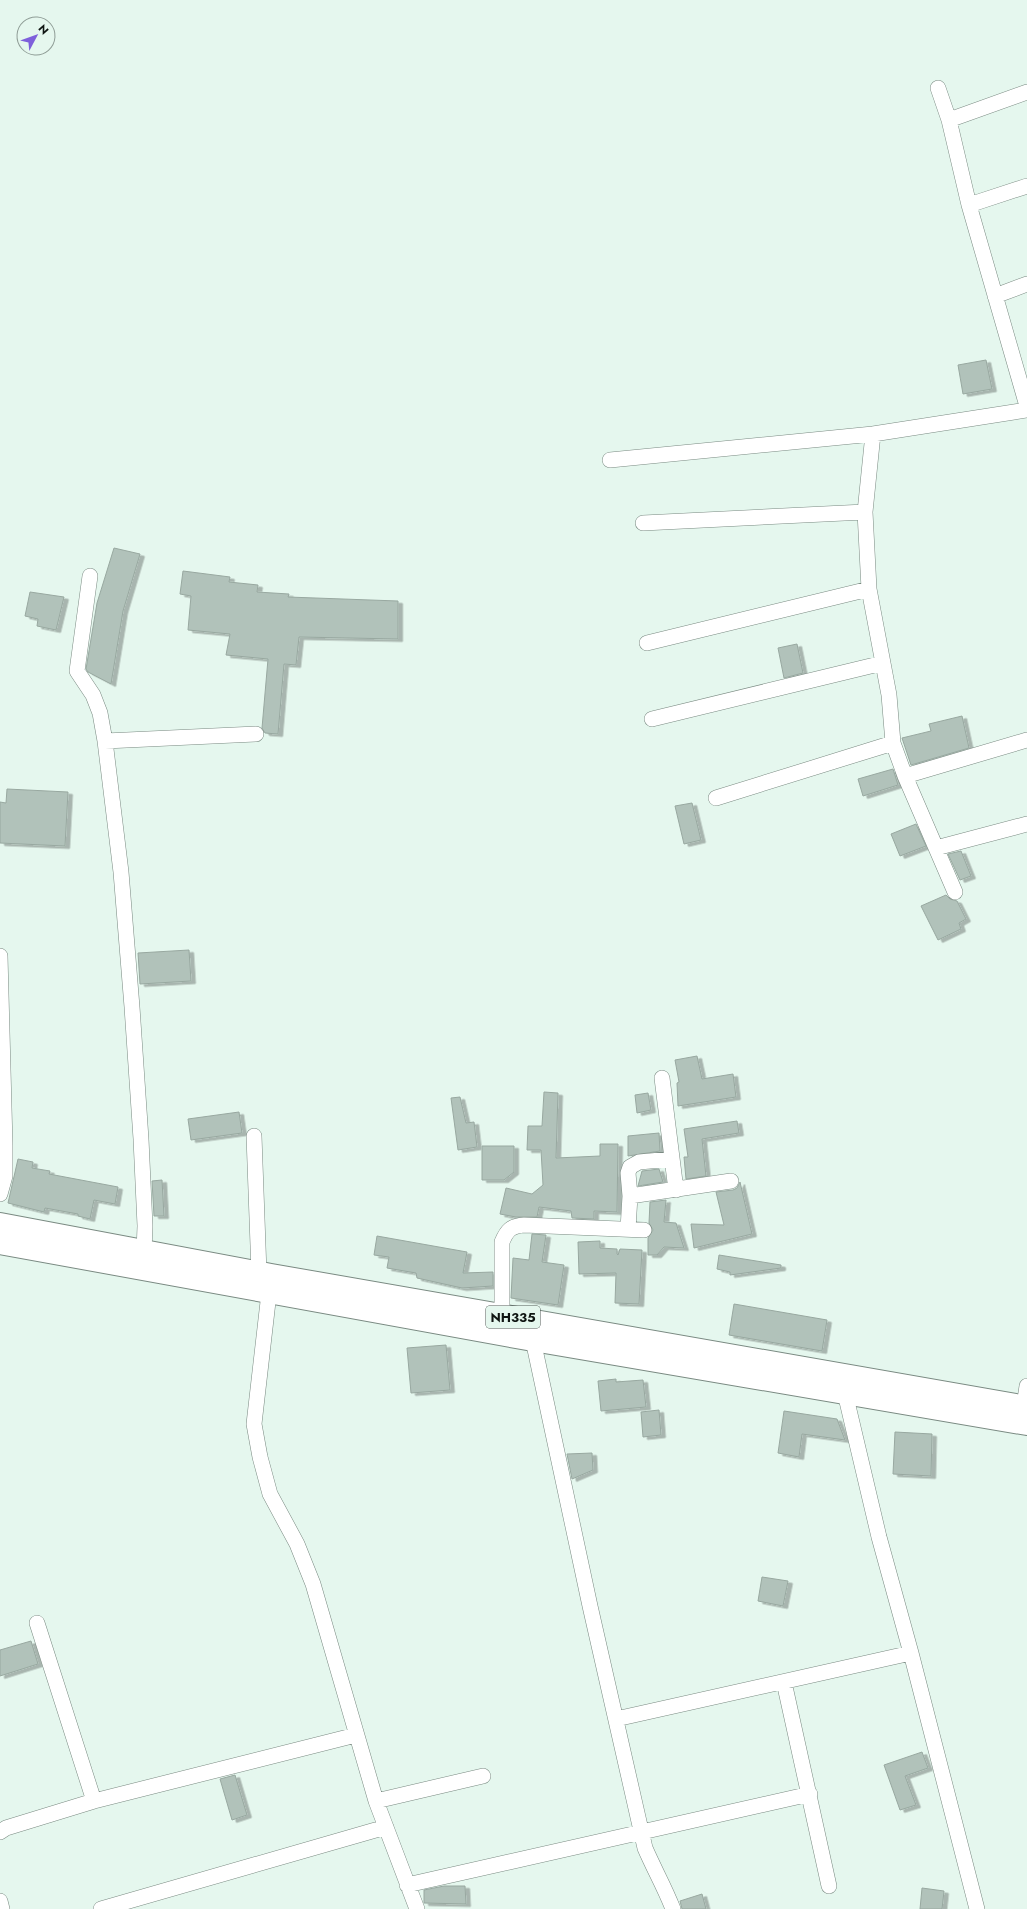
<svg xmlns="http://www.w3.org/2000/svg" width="1027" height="1909" font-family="Jost,sans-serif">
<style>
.building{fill:#b1c2ba;stroke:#98a8a0;filter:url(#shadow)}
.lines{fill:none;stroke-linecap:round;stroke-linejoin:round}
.minor-casing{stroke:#7a8a82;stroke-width:16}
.highway-casing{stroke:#7a8a82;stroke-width:24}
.minor{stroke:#fff;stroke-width:15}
.highway{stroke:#fff;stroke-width:22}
.labels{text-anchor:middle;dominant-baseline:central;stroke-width:3;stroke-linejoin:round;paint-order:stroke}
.shield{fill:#e5f7ee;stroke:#4f5954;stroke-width:1}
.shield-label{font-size:13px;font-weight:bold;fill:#0f1512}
</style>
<defs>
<filter id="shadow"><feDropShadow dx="4.5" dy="2.5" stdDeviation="0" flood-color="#0004"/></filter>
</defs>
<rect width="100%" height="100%" fill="#e5f7ee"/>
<path class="building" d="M986,360L992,389L963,394L958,365Z
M114,548L140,554L123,611L111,684L88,672L86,669L97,603Z
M183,571L230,577L229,582L258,585L257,592L289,594L288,597L398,601V639L299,637L296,665L284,664L278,734L265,733L262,728L268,659L226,655L230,634L188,630L191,596L180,594Z
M30,592L64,597L56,630L37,626L38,619L25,616Z
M797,644L803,673L784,678L778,648Z
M962,716L969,748L911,765L902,738L931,731L929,724Z
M893,769L898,785L863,796L858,779Z
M7,789L68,792L65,846L0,843V802L6,803Z
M692,803L701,840L684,844L675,806Z
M916,824L926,846L900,856L891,834Z
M961,851L971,876L960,880L948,854Z
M946,895L950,899L957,901L966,919L959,923L961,929L938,940L921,906Z
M189,950L191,981L140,984L138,953Z
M697,1056L702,1079L733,1074L736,1097L678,1106L677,1083L679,1082L675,1060Z
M544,1092L558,1093L556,1158L600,1156V1144H618L617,1212L594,1211V1219L572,1218L571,1211L539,1207L537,1217H516L500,1214L506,1188L532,1194L543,1185L541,1150H527L528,1126H542Z
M648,1093L651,1110L637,1113L635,1095Z
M460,1097L466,1123L474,1122L477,1147L458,1150L451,1098Z
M239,1112L242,1133L191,1140L188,1119Z
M737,1121L739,1133L702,1139L706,1176L686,1179L684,1157H688L684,1129Z
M659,1133L660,1151L628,1156V1136Z
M482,1146H514V1172L504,1180H482Z
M18,1159L33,1162L32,1168L50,1171L49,1174L118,1187L115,1204L94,1200L90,1219L78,1216V1214L45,1208L44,1212L8,1203Z
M659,1169L663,1182L638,1186L642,1171Z
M162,1180L164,1216H154L152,1181Z
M740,1182L752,1234L694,1248L691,1224L724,1225L716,1192L733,1190L737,1188Z
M666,1200L664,1222L676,1223L684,1248L664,1247L657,1255H648V1238L653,1230L649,1223L650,1202Z
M532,1234L546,1235L542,1262L564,1265L558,1305L511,1298L513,1258L529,1260Z
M377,1236L467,1252L463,1273L493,1272V1286L462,1288L417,1278L416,1273L387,1268L389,1257L374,1255Z
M600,1241V1248L617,1249V1254L618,1255L620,1249L642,1250L639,1304L615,1303L616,1273L579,1274L578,1242Z
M719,1255L781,1265V1268L730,1275V1272L717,1269Z
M734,1304L827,1320L822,1351L729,1335Z
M446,1345L450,1390L411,1393L407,1348Z
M616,1379V1382L643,1380L646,1407L601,1411L598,1381Z
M659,1410L661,1435L643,1437L641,1412Z
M784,1411L837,1419L845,1440L802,1434L799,1457L778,1453Z
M895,1432L932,1434L931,1476L893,1474Z
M592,1453L593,1470L572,1479L567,1454Z
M762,1577L788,1581L783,1606L758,1601Z
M31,1641L38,1664L0,1676V1650Z
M922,1752L928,1768L905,1776L916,1805L900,1810L884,1765Z
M235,1775L247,1815L232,1820L220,1779Z
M444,1886H465L466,1904L424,1903V1890Z
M922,1888L944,1891L942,1909H920Z
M702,1894L706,1909H682L680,1901Z"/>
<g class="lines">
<g class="minor-casing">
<path id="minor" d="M938,88L949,120L969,205L1027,406
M949,120L1027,92
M969,205L1027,186
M995,296L1027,284
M873,434L865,512L869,589L889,695L893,743L905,776L955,892
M610,460L873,434L1027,410
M643,523L865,512
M90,576L77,671L93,695L100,713L105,741L121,872L132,1007L141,1139L145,1226L144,1252
M647,643L869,589
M652,719L883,663
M105,741L256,734
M905,776L1027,740
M716,798L893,743
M936,848L1027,824
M0,956L5,1145V1176L0,1194
M662,1078L676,1190
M254,1136L259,1273
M630,1196L731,1181
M628,1229L630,1196L628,1173L630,1167L639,1162L672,1159
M269,1293L254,1424L260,1457L270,1494L297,1544L313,1584L376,1801L417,1909
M502,1315V1242C507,1230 511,1226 524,1225L644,1230
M533,1340L590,1606L645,1848C654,1869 665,1888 673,1909
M845,1393L879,1537L911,1653L977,1909
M1024,1406L1027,1386
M37,1623L94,1801
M784,1682L829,1886
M616,1719L911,1653
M376,1801L483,1776
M0,1832L6,1828L94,1801L356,1735
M407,1885L810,1794
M0,1901L2,1909
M101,1909L386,1827"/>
</g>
<g class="highway-casing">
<path id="highway" d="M0,1224L271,1275L1027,1407
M0,1243L533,1340L1027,1424"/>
</g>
<use href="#minor" class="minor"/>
<use href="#highway" class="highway"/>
</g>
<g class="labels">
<rect class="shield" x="486" y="1306" width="54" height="22" rx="3"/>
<g class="shield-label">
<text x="513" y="1317">NH335</text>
</g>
</g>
<g transform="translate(36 36) rotate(49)"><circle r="19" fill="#e5f7ee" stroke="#8f9d96"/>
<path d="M0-3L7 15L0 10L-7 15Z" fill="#7e60db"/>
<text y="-6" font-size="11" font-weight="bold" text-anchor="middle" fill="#0f1512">N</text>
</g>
</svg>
